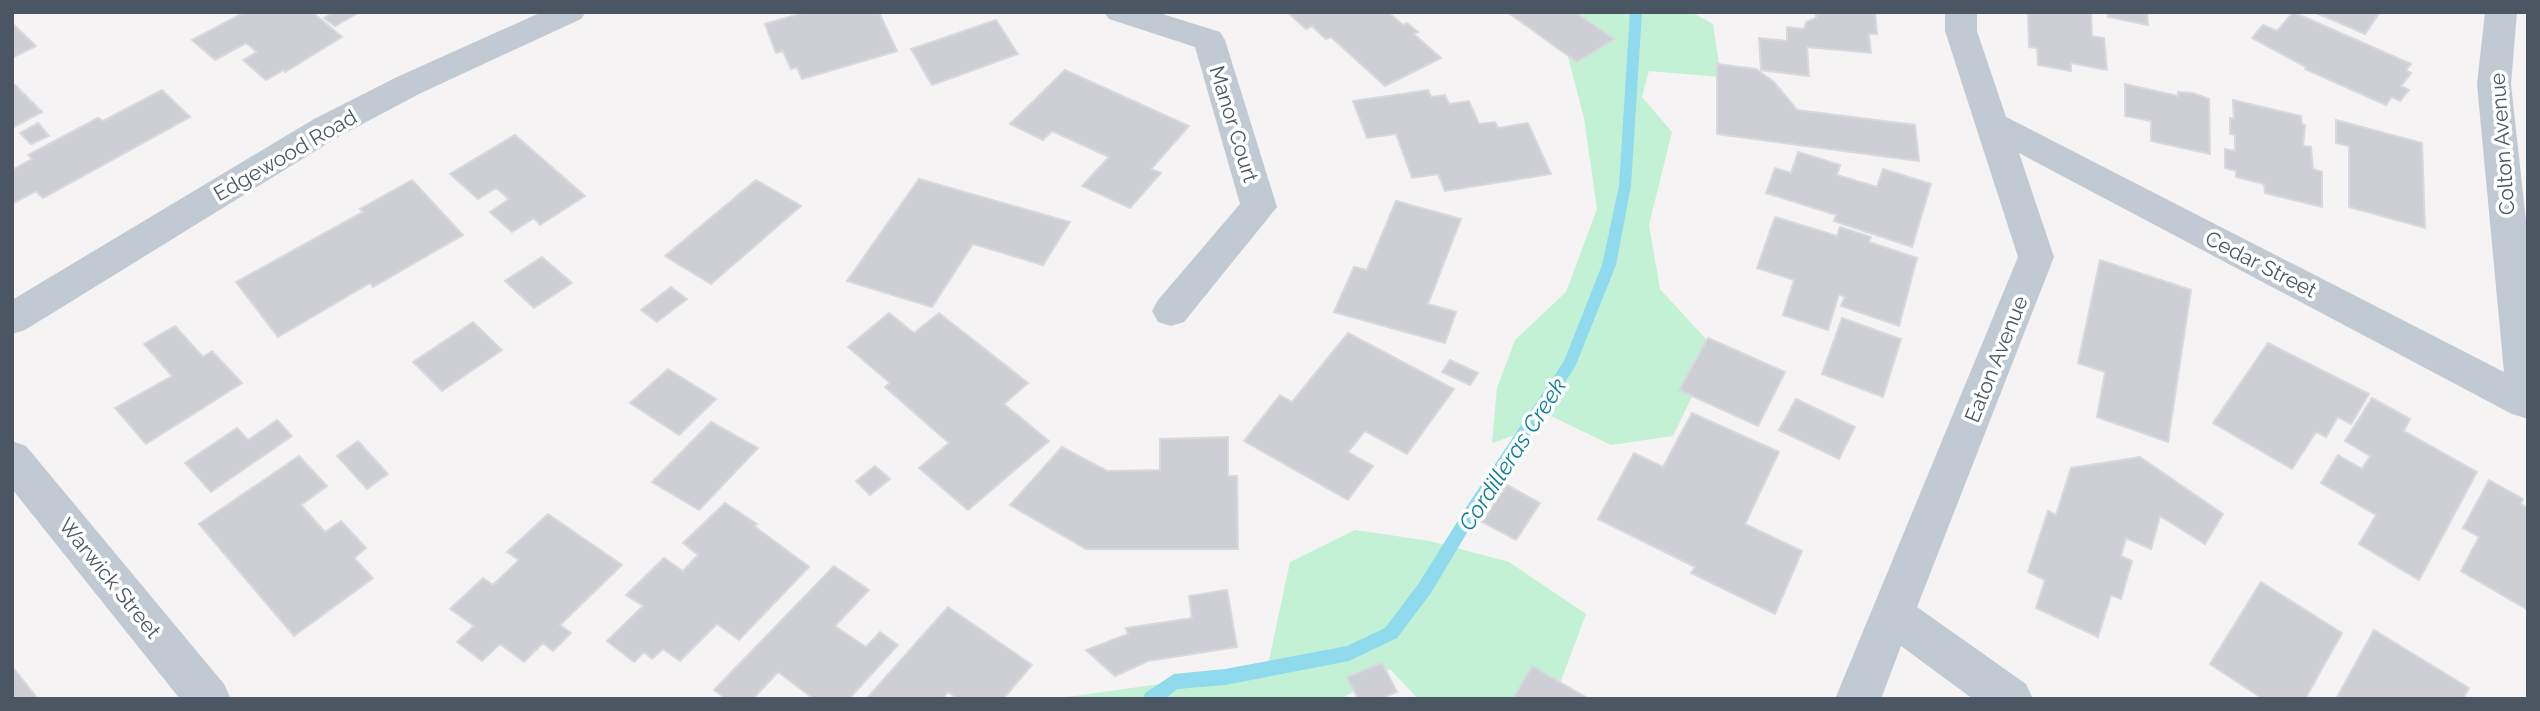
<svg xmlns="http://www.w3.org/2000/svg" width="2540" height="711" font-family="Raleway,sans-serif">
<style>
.green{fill:#c3f1d5}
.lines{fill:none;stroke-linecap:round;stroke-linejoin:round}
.stream{fill:#90daee;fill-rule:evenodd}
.building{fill:#cdcfd5;stroke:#d7d9de;stroke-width:2}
.minor{fill:#c1cad2;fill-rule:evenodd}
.labels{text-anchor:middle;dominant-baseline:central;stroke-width:7;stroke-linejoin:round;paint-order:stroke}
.street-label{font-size:21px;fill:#4a5661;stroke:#fff}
.water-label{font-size:23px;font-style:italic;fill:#0c7c9b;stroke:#fff}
</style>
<rect width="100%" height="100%" fill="#f5f3f3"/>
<path class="green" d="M1566,12H1691L1713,24L1721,77L1649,71L1642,97L1672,132L1649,225L1660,289L1715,349L1673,436L1611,445L1549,415L1515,435L1492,443L1497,388L1515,340L1566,292L1597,209L1584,118L1562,34Z
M1355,530L1430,541L1509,562L1586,614L1554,699H1418L1390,669L1341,699H1053L1267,669L1290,562Z"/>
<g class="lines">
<path class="stream" d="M1630,12H1642L1631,186L1616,265L1575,367L1477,516L1431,593L1397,638L1349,661L1225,685L1177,689L1165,699H1143L1145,693L1174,674L1225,669L1347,646L1385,628L1419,583L1467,506L1564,361L1602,265L1619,186Z"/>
</g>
<path class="building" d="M245,12H312L342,37L285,72L284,70L266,80L243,60L257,52L246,43L215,60L192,40Z
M334,12H358V13L335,26L324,18Z
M806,12H879L897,51L802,79L797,67L791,69L783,51L776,53L765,24Z
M1287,12H1388L1403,25L1407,23L1418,32L1414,34L1441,58L1385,86L1331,37L1326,39L1312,26L1306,29Z
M1507,12H1575L1614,39L1577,62Z
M1816,12H1875L1877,34H1869L1871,53L1807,47L1809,76L1761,70L1759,38L1787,41V27L1804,29L1806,22L1816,18Z
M2028,12H2091L2092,36L2104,38L2107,70L2071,63V71L2038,65L2037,48L2029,47Z
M2108,12H2147L2148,25L2108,17Z
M2293,12L2411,64L2406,70L2411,73L2401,86L2409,90L2400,101L2392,97L2386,105L2305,69L2306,67L2252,38L2263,25L2277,31Z
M2314,12H2380L2365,34Z
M996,20L1018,54L932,85L911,49Z
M12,23L36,46L12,58Z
M1717,64L1756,69L1774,82L1797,110L1915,125L1919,161L1717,134Z
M1065,70L1189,126L1151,169L1161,173L1130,208L1082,186L1109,157L1052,131L1043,140L1010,124Z
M2125,84L2178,96V92L2193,93L2209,99L2210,154L2151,141V121L2125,116Z
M15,85L42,112L12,128V87Z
M162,90L190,117L43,198L36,191L12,204V170L32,159L28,155L98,118L103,121Z
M1428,90L1431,97L1445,95L1449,104L1469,101L1479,124L1495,122L1498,128L1528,123L1551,174L1445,191L1438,174L1412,178L1396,134L1367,138L1353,101Z
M2233,100L2301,116L2302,124L2305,125L2303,146L2311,147L2313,169L2322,172V207L2265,193L2264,184L2236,177V171L2225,168V149L2235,151V135L2230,134V118L2234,119Z
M2336,120L2422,143L2425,228L2349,207V146L2336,143Z
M38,123L49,136L31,144L20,133Z
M515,135L585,196L540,225L534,218L512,232L490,212L509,199L496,188L478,199L450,174Z
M1798,152L1840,165L1837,175L1877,187L1883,169L1931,184L1912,247L1834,221L1836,215L1766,193L1775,168L1791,173Z
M919,179L1070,222L1043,265L973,244L932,307L847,281Z
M412,180L463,235L373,287L370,283L278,337L236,282L363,212L360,209Z
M756,180L801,206L711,284L665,256Z
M1396,201L1461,219L1428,304L1456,312L1445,343L1334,312L1354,267L1367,270Z
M1775,217L1837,236L1840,227L1871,237L1869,242L1917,258L1899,326L1841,306L1845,297L1839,294L1828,330L1783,315L1794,280L1757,268Z
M542,257L572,283L534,308L505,281Z
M2100,260L2191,290L2168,442L2097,417L2105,372L2078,363Z
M671,287L687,299L657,322L641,310Z
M889,313L914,333L939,313L1028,383L1004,404L1049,441L968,510L919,468L949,443L885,387L890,383L848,347Z
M1842,318L1901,339L1883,397L1822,374Z
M473,322L502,350L442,391L413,362Z
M175,326L203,357L212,351L242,383L146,444L115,408L172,376L144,344Z
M1348,333L1454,389L1407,454L1365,431L1348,452L1373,466L1348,500L1244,441L1280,395L1292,402Z
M1708,338L1785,372L1758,426L1679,390Z
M2268,343L2369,394L2351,424L2338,417L2326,437L2316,432L2292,469L2213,423Z
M1450,360L1478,373L1470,385L1442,372Z
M668,369L716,399L679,435L630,403Z
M2372,398L2410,419L2404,431L2477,472L2419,580L2359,544L2376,515L2321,483L2338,455L2362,469L2370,456L2345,441Z
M1796,399L1855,427L1839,459L1779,430Z
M1692,413L1779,452L1745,524L1802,551L1775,614L1691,573L1695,567L1598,519L1634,453L1663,467Z
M277,420L292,436L211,492L185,463L237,428L248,440Z
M711,422L758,448L699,510L652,482Z
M1228,437V476H1237L1238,549H1086L1010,505L1062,447L1107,471L1160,470V439Z
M358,441L388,474L367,489L337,456Z
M299,456L327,486L301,505L325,532L341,521L366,548L354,558L373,578L294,636L199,524Z
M2140,457L2223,514L2205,544L2160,516L2151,549L2126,538L2121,556L2132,561L2121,599L2111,595L2098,637L2036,608L2045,580L2028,572L2048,511L2056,515L2071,468Z
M875,466L890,479L870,495L856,481Z
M2489,480L2523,499L2521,504L2528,508V610L2461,571L2479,537L2463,528Z
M1507,485L1540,503L1516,540L1482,522Z
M725,503L757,524L754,526L809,567L739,640L717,624L680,661L663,649L652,659L644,652L634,662L607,641L643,606L626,595L664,558L683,571L698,555L683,543Z
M548,514L622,565L560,625L571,633L553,651L543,643L524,662L500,644L482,661L457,642L474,626L450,609L483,578L493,585L519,560L507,552Z
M834,566L869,590L835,626L866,647L880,632L898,645L849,699H814L778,672L753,699H726L714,690Z
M2261,582L2342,633L2305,699H2263L2210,664Z
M1227,590L1237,647L1148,661L1115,676L1086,650L1128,634L1126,628L1192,618L1189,596Z
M948,607L1032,665L1003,699H958L948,692L942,699H866Z
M2374,630L2469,688L2463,699H2336Z
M1382,663L1397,692L1379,699H1358L1347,677Z
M1532,666L1589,699H1513Z
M15,670L38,699H12V672Z"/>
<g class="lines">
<path class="minor" d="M542,12H586L581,19L421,93L338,137L25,330L12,334V300L314,119L397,77Z
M1104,12H1156L1220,32L1225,40L1277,207L1184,322L1171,326L1158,322L1152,311L1158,300L1240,204L1195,47L1109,19Z
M1945,12H1977V31L2006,117L2504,372L2477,84L2485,12H2517L2511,84L2528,239V419L2512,414L2019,153L2054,257L1917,607L2026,684L2033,699H1973L1901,646L1881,699H1835L2018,257L1945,31Z
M12,441L26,446L224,684L231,699H180L12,489Z"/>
</g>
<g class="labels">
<g class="street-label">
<text transform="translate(1234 124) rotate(73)">Manor Court</text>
<text transform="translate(2502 144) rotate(-94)">Colton Avenue</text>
<text transform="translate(285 155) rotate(-30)">Edgewood Road</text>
<text transform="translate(2261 264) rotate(27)">Cedar Street</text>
<text transform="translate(1996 359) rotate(-68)">Eaton Avenue</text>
<text transform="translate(110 578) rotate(51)">Warwick Street</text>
</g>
<g class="water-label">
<text transform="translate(1512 454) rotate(-57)">Cordilleras Creek</text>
</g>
</g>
<rect width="2540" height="711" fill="none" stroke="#4a5661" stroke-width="28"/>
</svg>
